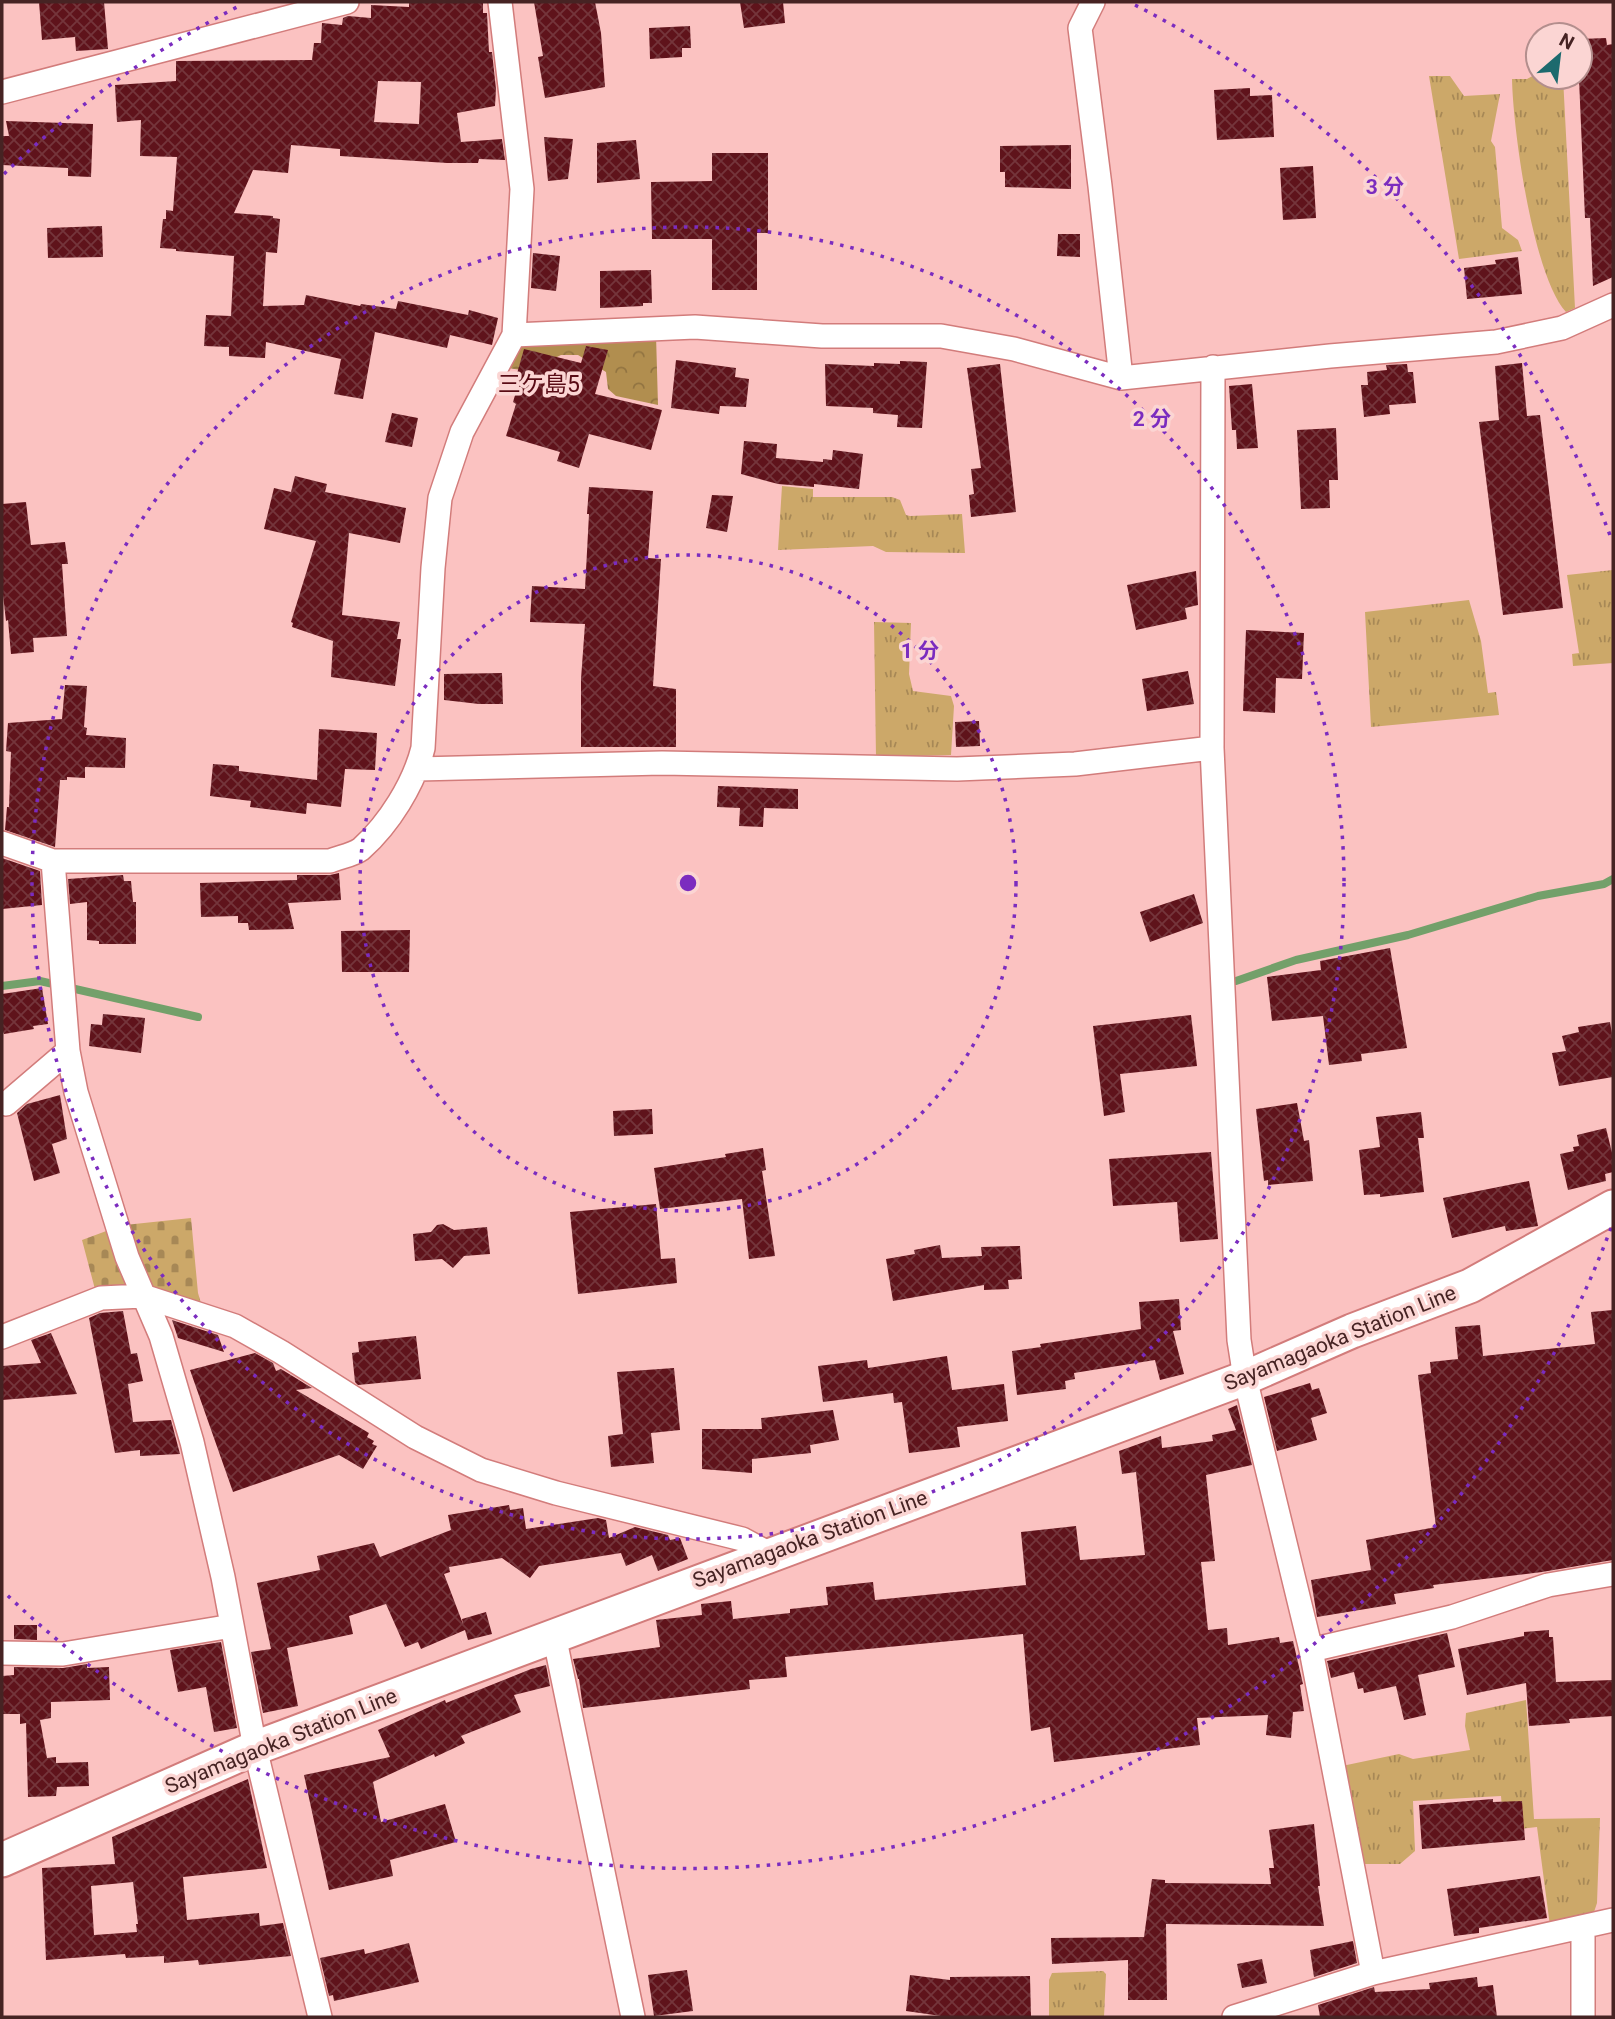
<svg xmlns="http://www.w3.org/2000/svg" width="1615" height="2019" font-family="Roboto,'Noto Sans JP',sans-serif">
<style>
.grass{fill:url(#grass-tufts)}
.forest{fill:url(#forest-crowns)}
.cemetery{fill:url(#cemetery-stones)}
.lines{fill:none;stroke-linecap:round;stroke-linejoin:round}
.stream{stroke:#73a06a;stroke-width:8}
.building{fill:url(#building-cross-hatch);fill-rule:evenodd}
.street-casing{stroke:#d27c7b;stroke-width:26}
.secondary-casing{stroke:#d27c7b;stroke-width:37}
.street{stroke:#fff;stroke-width:23}
.secondary{stroke:#fff;stroke-width:33}
.ring{fill:none;stroke:#7b2cbf;stroke-width:3.5;stroke-dasharray:3.5 7}
.labels{text-anchor:middle;dominant-baseline:central;stroke-width:7;stroke-linejoin:round;paint-order:stroke}
.street-label{font-size:21px;fill:#462323;stroke:#fbd5d3}
.neighbourhood-label{font-size:23px;fill:#590b15;stroke:#fbd5d3}
.centre{fill:#7b2cbf;stroke:#fbd5d3;stroke-width:3.5}
.ring-label{font-size:21px;text-anchor:middle;font-weight:bold;fill:#7b2cbf;stroke:#fbd5d3;stroke-width:7;stroke-linejoin:round;paint-order:stroke}
</style>
<defs>
<pattern id="grass-tufts" width="24" height="20" patternUnits="userSpaceOnUse" patternTransform="scale(1.75)"><rect width="24" height="20" fill="#cca869"/><path d="M3 7l-1-3M5 7V3M7 7l1-3M15 17l-1-3M17 17v-4M19 17l1-3" fill="none" stroke="#a78856"/></pattern>
<pattern id="forest-crowns" width="20" height="18" patternUnits="userSpaceOnUse" patternTransform="scale(1.75)"><rect width="20" height="18" fill="#b18e4f"/><path d="M2 6a3 3 0 1 1 6 0M12 15a3 3 0 1 1 6 0" fill="none" stroke="#927441"/></pattern>
<pattern id="cemetery-stones" width="16" height="16" patternUnits="userSpaceOnUse" patternTransform="scale(1.75)"><rect width="16" height="16" fill="#cca869"/><path d="M2 7V4a2 2 0 0 1 4 0v3zM10 15v-3a2 2 0 0 1 4 0v3z" fill="#a78856"/></pattern>
<pattern id="building-cross-hatch" width="8" height="8" patternUnits="userSpaceOnUse" patternTransform="scale(1.75)"><rect width="8" height="8" fill="#5f131b"/><path d="M0 0l8 8M0 8l8-8" fill="none" stroke="#74353b"/></pattern>
</defs>
<rect width="100%" height="100%" fill="#fbc2c1"/>
<path class="grass" d="M1538,73V77H1563L1575,308L1566,312C1533,276 1513,130 1512,79H1527Z
M1429,76H1450L1464,96L1500,94L1491,141L1495,147L1502,228L1518,240L1522,251L1459,259Z
M782,486L813,489V497H892L900,500L906,515L910,516L962,514L965,553L886,552L873,546L778,550Z
M1613,570V663L1573,666L1572,654L1579,653L1567,575Z
M1469,600L1481,641L1488,693L1496,692L1499,715L1371,727L1365,612Z
M874,622L911,623L909,674L913,691L951,696L954,706L951,755L876,757Z
M1526,1700L1534,1819L1600,1818L1597,1903L1594,1912L1550,1926L1537,1827L1504,1831L1501,1796L1413,1801L1415,1851L1400,1864H1361L1342,1766L1399,1754L1413,1759L1470,1750L1465,1726L1466,1713Z
M1103,1971L1106,1974L1104,2017H1049V1980L1052,1973Z"/>
<path class="forest" d="M656,335L658,405L616,396L608,389L606,372L578,355H561L528,371L508,368L516,351L526,343Z"/>
<path class="cemetery" d="M191,1218L198,1293L201,1303L153,1291L125,1225Z
M109,1230L128,1284L122,1289L96,1293L82,1240Z"/>
<g class="lines">
<path class="stream" d="M1236,981L1296,960L1408,935L1538,896L1604,884L1613,879
M2,986L40,981L198,1017"/>
</g>
<path class="building" d="M39,2H104L108,49L76,51L75,37L42,40Z
M409,2H483V13H487L489,52H492L496,89L495,106L457,113L461,142L502,139L505,160L479,159L478,163H447L340,156V149L291,145L288,173L253,170L234,213L273,216V218L280,219L277,253L266,252L263,306L304,305L306,295L360,306L361,304L396,309L398,301L468,315L469,310L498,318L492,345L450,335L447,348L375,332L363,399L334,394L341,359L266,342L265,358L229,356V347L204,346L206,315L231,316L234,256L176,251V249L160,248L163,219H166V210L173,211L177,157L140,156L141,120L117,122L115,85L176,81V61L312,60L314,43H321L322,23L342,25L343,18L348,16L371,18V5L409,7ZM378,81L421,82L419,124L374,122Z
M534,2H595L601,33L605,87L545,98L538,57L543,56Z
M740,2H783L785,23L744,28Z
M690,26L691,48H682V57L650,59L649,28Z
M1606,38L1607,45L1613,44V277L1593,286L1590,218H1585L1579,79H1582L1580,39Z
M1250,88V96L1272,95L1274,137L1217,140L1214,90Z
M6,121L93,124L91,177L68,176V168L2,165V136H9Z
M544,137L573,139L568,179L548,181Z
M636,140L640,179L597,183V143Z
M1071,145V189L1005,187V172H1000V146Z
M712,153H768V233H757V290H712V239H652L651,182L712,181Z
M1313,166L1316,218L1283,220L1280,168Z
M102,226L103,257L48,258L47,228Z
M1058,234H1080V257L1057,256Z
M533,253L560,256L556,291L531,288Z
M1518,257L1522,294L1467,299L1464,268L1496,264L1495,260Z
M651,270L652,303H643V306L600,308V271Z
M586,346L608,350L595,394L662,410L651,450L589,434L579,468L557,461L560,452L506,436L516,404L513,402L518,385L514,384L524,349L581,363Z
M676,360L736,368L735,377L749,379L746,407L720,406L719,414L671,408Z
M900,361L927,362L922,428L897,427L898,415L873,413V408L826,406L825,364L874,366V363L900,364Z
M1522,363L1527,416L1540,415L1563,608L1503,615L1479,422L1499,420L1495,366Z
M1000,364L1016,512L971,517L969,495L974,494L971,469L981,468L967,368Z
M1407,364L1408,372H1413L1416,403L1389,405L1390,414L1364,417L1361,385H1368L1367,372L1387,370L1386,365Z
M1252,384L1258,448L1237,449L1236,430H1232L1229,386Z
M392,413L418,418L412,447L385,442Z
M1336,428L1338,480H1329L1330,508L1301,509L1297,430Z
M744,441L777,444L776,458L823,462V459L832,460L833,450L863,454L859,489L814,484V487L778,484L741,474Z
M295,476L327,484L325,492L406,508L400,543L349,533L342,615L400,622L397,639H401L395,686L331,677L333,641L292,627L293,623L291,622L316,541L264,529L274,488L291,492Z
M589,487L653,491L648,558L661,559L653,686L676,689V747H581V679L585,624L530,622L532,586L585,589L589,514H587Z
M712,495L733,496L727,532L706,528Z
M26,502L31,545L65,542L68,564H62L67,636L33,638L34,652L11,654L8,620L6,621L2,586V504Z
M1196,571L1198,605L1185,608L1187,619L1136,630L1127,585Z
M1246,630L1304,633L1302,679L1276,678L1275,713L1243,711Z
M1188,671L1194,704L1147,711L1142,679Z
M502,673L503,704H479L444,700V674Z
M65,685L87,686L84,727L87,728L86,735L126,738L125,768L85,767V778L67,777V780H60L55,847L5,830L7,807H9L11,752L6,751L8,723L62,719Z
M979,721L980,746L956,747L955,722Z
M319,729L377,733L375,770L345,769L341,807L307,803L306,814L250,807L251,801L210,796L213,764L239,766V771L317,780Z
M718,786L798,789V809L764,808L763,827L739,826L740,808L717,807Z
M2,858L40,871L42,905L2,909Z
M339,873L341,900L288,903L294,929L249,930L248,923H238V916L201,917L200,883L297,880V875H330Z
M123,875L124,881H131L133,902H136V944H99V941L87,940V902L70,904L68,879Z
M1194,894L1203,923L1150,942L1140,912Z
M410,930L409,972H342L341,931Z
M1390,948L1407,1048L1361,1054L1362,1061L1329,1065L1323,1016L1272,1021L1267,977L1321,970L1320,961Z
M42,988L48,1024L33,1026L34,1029L4,1034L2,1030V994Z
M103,1014L145,1018L141,1053L89,1046L91,1024L102,1025Z
M1191,1015L1197,1066L1120,1074L1125,1112L1104,1116L1093,1026Z
M1610,1022L1613,1040V1077L1559,1086L1552,1053L1566,1051L1562,1036L1579,1032L1578,1027Z
M60,1095L67,1139L52,1144L60,1173L34,1181L17,1113L27,1104Z
M1297,1103L1304,1141L1309,1140L1313,1181L1268,1185V1180L1264,1181L1256,1109Z
M652,1109L653,1134L614,1136L613,1111Z
M1421,1112L1424,1138H1418L1424,1192L1380,1197V1194L1364,1195L1359,1150L1380,1147L1376,1117Z
M1606,1128L1613,1157V1172L1605,1174L1606,1181L1568,1190L1560,1154L1574,1151L1573,1147L1579,1146L1577,1135Z
M763,1148L766,1170L762,1171L775,1256L749,1259L742,1199L660,1209L654,1168L726,1157L725,1154Z
M1211,1152L1218,1239L1180,1242L1177,1202L1113,1206L1109,1159Z
M1529,1181L1538,1226L1506,1231L1505,1226L1452,1238L1443,1198Z
M656,1204L661,1259L675,1258L677,1283L578,1294L570,1212Z
M443,1224L454,1230L487,1227L490,1254L464,1256L453,1268L442,1259L415,1261L413,1234L431,1232L437,1225Z
M940,1245L942,1258L982,1256L981,1247L1020,1246L1022,1279L1008,1280L1009,1289L984,1290V1285L893,1301L886,1259L915,1254L914,1250Z
M1179,1299L1181,1330L1173,1331L1184,1374L1160,1380L1155,1360L1074,1373L1075,1379L1065,1381L1066,1389L1017,1395L1012,1351L1041,1347L1040,1344L1141,1329L1139,1302Z
M1613,1310V1560L1542,1572L1433,1585L1434,1588L1394,1594L1396,1604L1317,1617L1311,1580L1371,1570L1366,1540L1436,1527L1418,1375L1431,1373L1430,1362L1458,1359L1455,1327L1480,1325L1483,1356L1595,1344L1591,1312Z
M123,1311L131,1354L137,1353L143,1381L128,1384L133,1422L171,1420L180,1454L140,1456V1450L115,1453L89,1318L100,1313Z
M172,1320L218,1335L224,1352L178,1338Z
M51,1333L77,1394L2,1400V1366L41,1363L31,1340Z
M416,1336L421,1379L358,1385L355,1382L352,1353L359,1352L358,1342Z
M255,1353L273,1363L276,1371L281,1369L312,1388L296,1390L369,1433L367,1437L374,1441L372,1444L377,1446L363,1469L339,1455L233,1492L190,1370Z
M947,1356L952,1390L1004,1384L1008,1421L957,1427L960,1447L909,1453L902,1402L894,1403L893,1393L823,1402L818,1366L867,1360L868,1368Z
M674,1368L680,1430L651,1433L654,1463L611,1467L608,1436L623,1434L617,1372Z
M1310,1383L1312,1390L1319,1388L1327,1413L1311,1418L1317,1440L1277,1451L1264,1397Z
M1237,1405L1252,1465L1206,1475L1215,1561L1201,1562L1208,1630L1227,1628L1228,1645L1279,1637L1280,1643L1293,1641L1303,1684L1300,1685L1304,1711L1293,1712L1291,1738L1266,1735L1268,1715L1197,1718L1200,1745L1054,1762L1050,1727L1031,1731L1023,1634L785,1657L787,1677L749,1680L750,1689L583,1708L579,1679H578L573,1659L660,1647L656,1620L702,1615L701,1604L731,1601L733,1619L790,1613V1609L828,1605L826,1587L873,1582L875,1600L1026,1585L1021,1532L1076,1526L1080,1560L1145,1555L1136,1472L1122,1474L1119,1451L1161,1436L1162,1448L1213,1441L1212,1435L1236,1430L1228,1409Z
M833,1410L839,1440L810,1445L811,1453L752,1459V1473L702,1469V1429H762L761,1418Z
M509,1505L510,1510L523,1508L526,1529L598,1518L606,1520L609,1538L635,1527L668,1535L670,1540L680,1538L688,1559L658,1571L652,1555L626,1566L621,1553L539,1566L530,1578L502,1558L449,1567L450,1572L444,1574L463,1624L462,1619L486,1612L492,1634L468,1640L465,1630L421,1649L418,1642L405,1647L386,1604L349,1616L353,1634L287,1648L298,1706L263,1713L251,1652L271,1649L257,1583L320,1570L317,1556L374,1543L380,1557L451,1530L448,1515Z
M14,1625H37V1640L14,1639Z
M1549,1630V1637H1553L1556,1682L1613,1680V1716L1569,1719L1570,1723L1529,1726L1526,1683L1467,1695L1458,1649L1524,1636V1632Z
M1447,1633L1455,1667L1418,1675L1426,1715L1404,1720L1396,1686L1364,1693L1363,1688L1358,1689L1354,1672L1331,1678L1327,1661Z
M221,1642L237,1728L214,1732L206,1687L178,1692L170,1650Z
M87,1664V1668L109,1667L110,1700L51,1702V1718L40,1720L47,1758L56,1757V1763L88,1762L89,1786L57,1787L56,1796L28,1797L26,1723L20,1724V1714H2V1676L14,1675V1667L63,1668Z
M546,1665L550,1686L514,1695L521,1712L461,1736L465,1743L435,1757L434,1754L373,1782L381,1822L445,1804L456,1842L390,1860L393,1876L329,1890L304,1775L390,1757L378,1730L445,1700L446,1703L531,1669Z
M248,1779L267,1868L183,1877L187,1920L259,1913L260,1926L283,1923L291,1956L199,1965L198,1960L164,1963V1956L126,1958L125,1954L46,1960L42,1868L115,1864L112,1837ZM133,1882L138,1924H136L137,1932L94,1935L91,1886Z
M1493,1799V1802L1522,1801L1525,1840L1422,1849L1419,1805Z
M1314,1824L1320,1886H1318L1324,1926L1166,1924L1167,2000H1128V1960L1052,1964L1051,1938L1144,1937L1152,1879L1165,1880V1883L1271,1884L1269,1868H1274L1269,1830Z
M1540,1876L1547,1918L1479,1928V1933L1454,1936L1447,1889Z
M1353,1941L1357,1963L1314,1977L1310,1950Z
M409,1943L419,1982L334,2001L333,1995L329,1996L320,1958L364,1949L365,1954Z
M1262,1959L1267,1983L1242,1988L1237,1964Z
M687,1970L693,2011L654,2016L648,1975Z
M910,1975L950,1980V1977L1030,1976L1031,2017H948L906,2011Z
M1477,1977L1478,1987L1493,1985L1497,2017H1320L1318,2005L1374,1987L1375,1992L1430,1989L1429,1983Z"/>
<g class="lines">
<g class="street-casing">
<path id="street" d="M1093,2L1080,28L1100,186L1121,378
M2,92L347,2
M514,335L695,327L822,336H941L1014,349L1121,378L1330,356L1496,342L1562,328L1613,305
M1213,367L1212,748L1239,1340L1245,1378L1311,1650L1373,1973
M418,769L662,763L957,769L1075,764L1212,748
M2,843L53,861H330C340,857 353,855 361,849C389,824 414,784 423,748L433,568L440,498L462,432L514,335L522,189L500,2
M53,861L68,1051L76,1092L127,1257L161,1336L192,1442L223,1577L255,1748L320,2017
M6,1104L68,1051
M2,1337L101,1298L143,1296L235,1326L281,1352L415,1437L481,1470L556,1493L742,1539L770,1554
M554,1635L633,2017
M1311,1650L1452,1617L1548,1585L1613,1574
M2,1653L63,1654L232,1626
M1583,1928V2017
M1234,2017L1373,1973L1613,1920"/>
</g>
<g class="secondary-casing">
<path id="secondary" d="M2,1860L255,1748L1245,1378L1352,1331L1470,1286L1613,1207"/>
</g>
<use href="#street" class="street"/>
<use href="#secondary" class="secondary"/>
</g>
<g class="ring">
<circle cx="688" cy="883" r="328"/>
<circle cx="688" cy="883" r="656"/>
<path d="M1611 1228A985 985 0 0 1 4 1592M4 174A985 985 0 0 1 241 5M1135 5A985 985 0 0 1 1611 538"/>
</g>
<g class="labels">
<g class="street-label">
<text transform="translate(1340 1338) rotate(-22)">Sayamagaoka Station Line</text>
<text transform="translate(810 1539) rotate(-20)">Sayamagaoka Station Line</text>
<text transform="translate(281 1741) rotate(-22)">Sayamagaoka Station Line</text>
</g>
<g class="neighbourhood-label">
<text x="539" y="384">三ケ島5</text>
</g>
</g>
<circle cx="688" cy="883" r="10" class="centre"/>
<g class="ring-label">
<text x="1385" y="194">3 分</text>
<text x="1152" y="426">2 分</text>
<text x="920" y="658">1 分</text>
</g>
<rect width="1615" height="2019" fill="none" stroke="#462323" stroke-width="7"/>
<g transform="translate(1559 56) rotate(28)"><circle r="33" fill="#fbd5d3" stroke="#b38e8d" stroke-width="2"/>
<path d="M0-5L12 26L0 18L-12 26Z" fill="#1d6a6e"/>
<text y="-10" font-size="19" font-weight="bold" text-anchor="middle" fill="#462323">N</text>
</g>
</svg>
